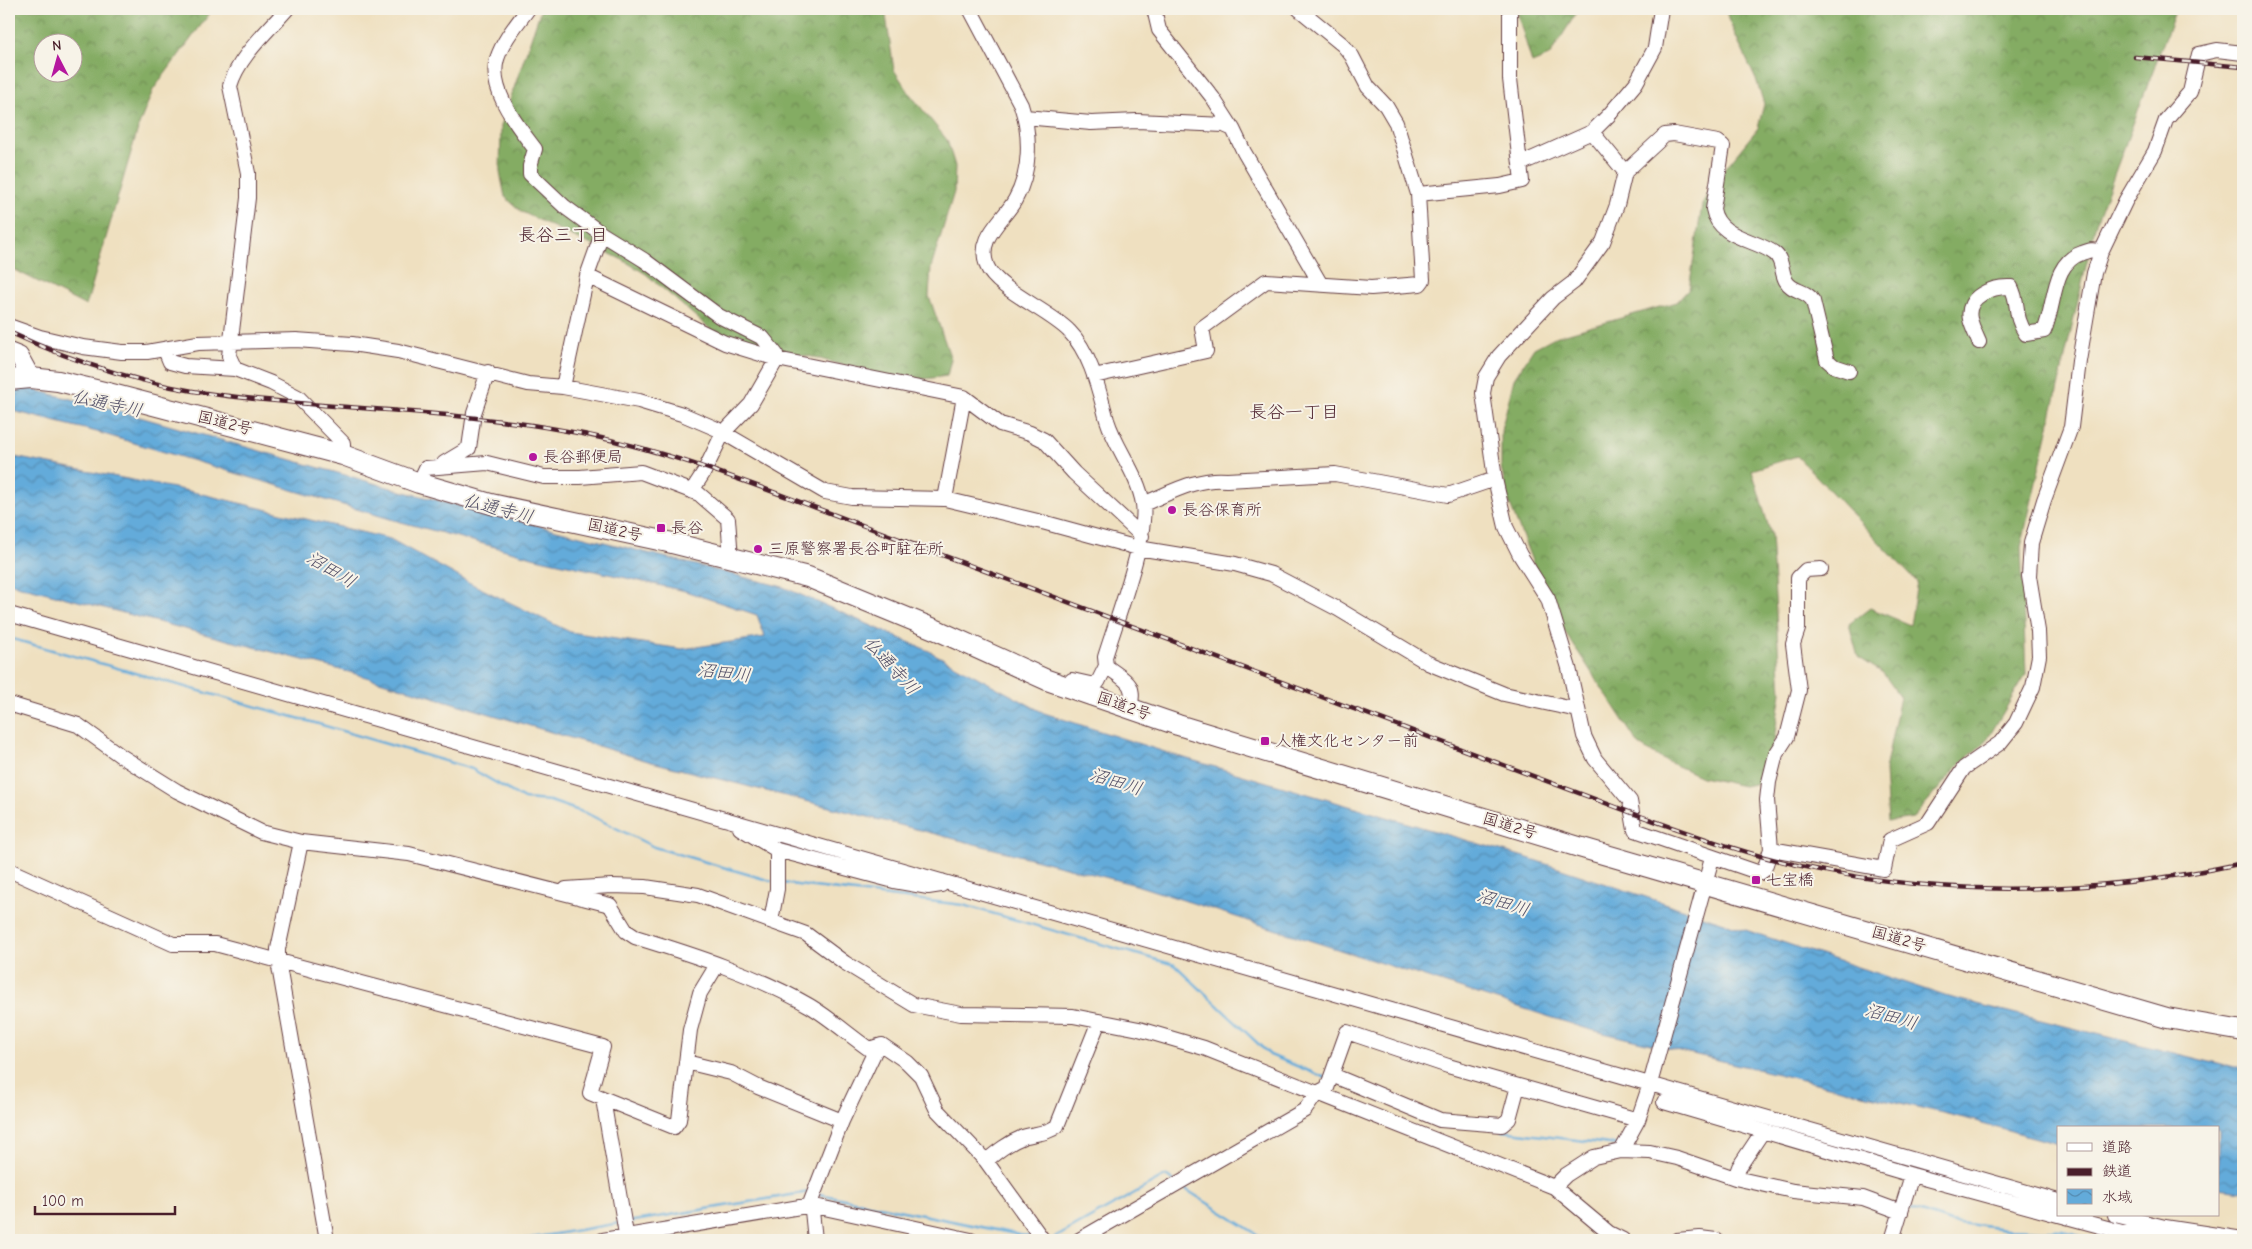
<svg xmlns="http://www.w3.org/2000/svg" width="2252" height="1249" font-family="'Comic Neue','Klee One',sans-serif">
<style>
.forest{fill:url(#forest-crowns);stroke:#676647;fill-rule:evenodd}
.water{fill:url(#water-waves);stroke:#566582}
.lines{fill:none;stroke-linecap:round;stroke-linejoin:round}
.stream{stroke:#63abda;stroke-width:2.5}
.minor-casing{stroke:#633c41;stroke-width:16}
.major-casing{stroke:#633c41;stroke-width:20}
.highway-casing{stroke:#633c41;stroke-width:22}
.minor{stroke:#fff;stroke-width:14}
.major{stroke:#fff;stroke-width:18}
.highway{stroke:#fff;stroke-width:20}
.rail-casing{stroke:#4a1f2b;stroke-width:4.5}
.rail{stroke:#f7f3e8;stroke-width:2.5;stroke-dasharray:8;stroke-linecap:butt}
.poi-dot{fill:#b5179e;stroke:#f7f3e8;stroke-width:2}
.labels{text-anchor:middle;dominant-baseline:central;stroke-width:4;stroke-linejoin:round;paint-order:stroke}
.street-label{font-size:16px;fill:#4a1f2b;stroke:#f7f3e8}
.poi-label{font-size:16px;fill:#4a1f2b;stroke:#f7f3e8;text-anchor:start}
.neighbourhood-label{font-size:18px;fill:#4a1f2b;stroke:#f7f3e8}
.water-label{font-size:18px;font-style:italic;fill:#535068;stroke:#f7f3e8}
</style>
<defs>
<pattern id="forest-crowns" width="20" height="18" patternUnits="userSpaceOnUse" patternTransform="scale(1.25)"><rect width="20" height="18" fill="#84ac63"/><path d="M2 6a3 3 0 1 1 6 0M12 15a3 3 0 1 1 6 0" fill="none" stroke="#6e8b52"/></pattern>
<pattern id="water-waves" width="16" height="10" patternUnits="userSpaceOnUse" patternTransform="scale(1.25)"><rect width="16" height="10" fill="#63abda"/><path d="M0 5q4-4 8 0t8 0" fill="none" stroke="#548bb1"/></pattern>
</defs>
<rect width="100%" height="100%" fill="#f7f3e8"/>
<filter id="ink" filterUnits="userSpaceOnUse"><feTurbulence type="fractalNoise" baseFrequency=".02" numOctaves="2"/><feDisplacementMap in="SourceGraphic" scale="10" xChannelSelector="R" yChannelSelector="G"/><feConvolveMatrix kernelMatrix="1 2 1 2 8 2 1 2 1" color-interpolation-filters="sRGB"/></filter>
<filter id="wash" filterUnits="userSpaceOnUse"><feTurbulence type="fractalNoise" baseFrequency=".0096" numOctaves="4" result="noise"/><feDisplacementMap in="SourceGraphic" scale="20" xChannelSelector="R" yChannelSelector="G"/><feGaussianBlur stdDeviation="1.12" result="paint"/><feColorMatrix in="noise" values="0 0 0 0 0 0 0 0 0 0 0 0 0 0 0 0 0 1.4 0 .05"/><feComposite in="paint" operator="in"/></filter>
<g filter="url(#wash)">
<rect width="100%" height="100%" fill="#efe0c0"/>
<path class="forest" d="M9,9H213L153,90L139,125L86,306L9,267ZM42,42H72V72H42Z
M541,9H885L894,70L910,94L947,140L955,166L954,192L931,268L929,296L951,359L947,376L903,382L813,357L749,348L717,335L646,274L623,260L522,212L505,197L500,172L501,126Z
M1516,9H1579L1549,56L1532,63Z
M1726,9H2176L2096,223L2021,547L2026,674L1987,740L1960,764L1913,818L1888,822L1885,770L1900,697L1883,673L1858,657L1849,624L1870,608L1910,625L1917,582L1797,456L1752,470L1771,535L1781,692L1768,781L1744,786L1702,777L1662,759L1639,745L1552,612L1507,497L1501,466V431L1514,379L1534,348L1555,337L1677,302L1689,289L1702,205L1718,177L1758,128L1764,104L1757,82L1728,19Z"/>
<path class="water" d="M9,380L23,387L115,410L405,492L783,587L929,651L1044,713L1174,755L1531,859L1948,997L2234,1068H2243V1191L2218,1188V1128H2058V1144L1968,1119L1591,1030L1136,885L648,761L349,672L9,583V456L189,491L390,539L472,584L570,632L682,649L765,637L757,615L685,591L536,558L390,519L97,432L9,410Z"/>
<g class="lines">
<path class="stream" d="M9,638L315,723L472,769L524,799L550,801L588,814L654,847L771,881
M781,883L963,905L1175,965L1270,1055L1326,1078
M1502,1131L1618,1145
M1778,1181L1808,1186
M1182,1187L1266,1240
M820,1194L1035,1238
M1908,1208L1951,1222L2006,1229L2062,1231L2101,1240
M628,1222L809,1192
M520,1240L620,1223
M1051,1240L1165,1176L1174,1181"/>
</g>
</g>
<g filter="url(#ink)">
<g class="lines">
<g class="minor-casing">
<path id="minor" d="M287,9C268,31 238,57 230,86L248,173V198L229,356L235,369L271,383L298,397L343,443V455
M528,9C517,24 503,40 497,59C488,90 517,125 535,149L530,166V174L565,207L602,234L644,260L719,316L763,338L776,354L777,359L751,404L723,433L704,472L695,486
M970,9L1021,105C1031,135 1031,172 1015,200C1003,221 976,238 987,266C996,289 1050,311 1069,331C1091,353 1099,391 1107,420C1116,449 1138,474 1143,504C1148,537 1116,621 1105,657L1106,666C1124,680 1137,682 1130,708
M1154,9L1159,30L1213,98L1233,129
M1025,117L1091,123L1137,121L1224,125L1233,129L1244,152L1320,283
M1592,132L1625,172
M1520,164L1592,132L1609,115L1636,83L1655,48L1661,9
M1418,194L1500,186L1522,181L1510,79V9
M587,276L725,343L777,359L964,397L1000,424L1030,433L1044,440L1074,473L1142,536
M9,326L40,337L83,347L122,352H147L198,343L231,342L296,340L352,344L398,351L528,384L563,387L639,401L682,414L717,429L825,492L852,497L945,499L1046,523L1138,548L1235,564L1271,574L1338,609L1428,663L1504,694L1578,710
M1979,342C1976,335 1972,327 1970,319C1965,296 1993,286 2011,287C2020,304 2013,315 2026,334L2044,331C2056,305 2051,263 2082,253C2090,250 2093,249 2101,252
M165,350L170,362L185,366L235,369
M1094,376L1206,351L1202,328L1266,281L1371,288L1420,284L1423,280L1418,194L1396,123L1386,106L1368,87L1352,56L1343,45L1299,9
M563,387L587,276L602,234
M444,463L469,448L474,413L488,372
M419,483L426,468L487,463L544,477H580L641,472L699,494L728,519L731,558
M945,499L964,397
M1143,504C1170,493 1197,477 1227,480L1335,474L1448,495L1495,479
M1821,569L1806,570L1798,578V629L1793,644L1799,690L1787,737L1776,754L1769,782L1767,800L1771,849L1764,870L1760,873L1635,830L1630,801L1595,759L1584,736L1569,668L1548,599L1520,555L1506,527L1495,479L1483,393L1486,377L1499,356L1553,298L1574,282L1603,242L1617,205L1625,172L1665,135L1674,134L1718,142L1723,146L1713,209C1718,238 1755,239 1774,253C1783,259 1781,273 1786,281C1792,292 1807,290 1813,301L1827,360L1834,366L1849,371
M9,614L2058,1201
M1072,680L1090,684L1098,682L1106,666
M9,704L78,725L121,756L177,791L261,832L301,842L409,854L610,905L626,931L635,937C694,955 756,975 810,1006C830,1018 849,1035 869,1049L882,1045L907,1062L921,1076L937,1110L986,1161L1043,1240
M740,828L777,850L894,881L928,887L941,885L942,881
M301,842L278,949V961L327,1240
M1771,849L1884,869L1890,840L1928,823L1964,768L2000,743L2016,723L2033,687L2039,656L2038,631L2029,576L2031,543L2044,500L2071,427L2079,361L2094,273L2101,252L2126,200L2155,151L2166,120L2190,92L2199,54L2217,50L2243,53
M9,870L173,944H215L603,1047L590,1093L674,1127L679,1120L690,1030L700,993L717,965
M566,889L611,886L645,887L698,895L806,934L845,963L914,1005L961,1014L1073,1016L1139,1029L1204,1048L1554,1187L1609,1233L1623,1240
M771,921L777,889V850
M686,1062L731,1073L758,1087L842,1121
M1332,1075L1440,1120L1502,1125L1509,1119L1518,1086
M603,1099L627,1240
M1664,1102L1912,1175L2058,1215
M1621,1151L1638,1120L1650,1084L1712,858
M986,1161C998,1151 1008,1143 1023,1137C1036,1133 1047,1134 1057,1126L1099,1021
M1735,1178L1739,1167L1763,1131
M1554,1187L1566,1175L1594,1157L1621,1151L1650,1152L1677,1158L1735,1178L1793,1191L1863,1198L1901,1212
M2059,1215L2122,1232H2163
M2115,1215L2165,1227L2243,1239
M603,1240L800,1207L815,1206L971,1240
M815,1240L811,1201L842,1121L876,1049
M1079,1240L1305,1110L1317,1093L1327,1088L1347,1032L1448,1066L1638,1120
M1677,1240L1700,1238L1716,1240
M1892,1240L1912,1175"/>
</g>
<g class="major-casing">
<path id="major" d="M9,352L19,356L31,378"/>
</g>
<g class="highway-casing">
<path id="highway" d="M9,380L31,378L58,381L108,393L343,455L419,483L491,504L668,542L808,577L939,631L1047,680L1178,725L1579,847L2167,1018L2243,1031"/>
</g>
<use href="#minor" class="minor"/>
<use href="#major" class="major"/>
<use href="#highway" class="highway"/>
<g class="rail-casing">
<path id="rail" d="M2135,57L2243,67
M9,332C76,363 147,386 220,395C331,409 445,410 556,429C636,442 712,469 787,497L1632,813C1677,829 1722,846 1768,858C1924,899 2087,897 2243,863"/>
</g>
<use href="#rail" class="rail"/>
</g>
</g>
<g class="poi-dot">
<circle cx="533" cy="457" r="5"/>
<circle cx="1172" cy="510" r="5"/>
<rect x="656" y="523" width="10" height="10" rx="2.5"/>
<circle cx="758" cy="549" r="5"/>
<rect x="1260" y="736" width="10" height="10" rx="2.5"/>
<rect x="1751" y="875" width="10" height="10" rx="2.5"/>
</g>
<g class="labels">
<g class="street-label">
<text transform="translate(225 423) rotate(14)">国道2号</text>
<text transform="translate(615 530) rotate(12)">国道2号</text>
<text transform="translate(1124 706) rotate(19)">国道2号</text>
<text transform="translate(1510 826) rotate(17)">国道2号</text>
<text transform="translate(1899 939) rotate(16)">国道2号</text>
</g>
<g class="poi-label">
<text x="543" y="457">長谷郵便局</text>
<text x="1182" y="510">長谷保育所</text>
<text x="671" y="528">長谷</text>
<text x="768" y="549">三原警察署長谷町駐在所</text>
<text x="1275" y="741">人権文化センター前</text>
<text x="1766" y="880">七宝橋</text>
</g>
<g class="neighbourhood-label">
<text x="563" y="235">長谷三丁目</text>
<text x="1294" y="412">長谷一丁目</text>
</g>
<g class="water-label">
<text transform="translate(107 404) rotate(12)">仏通寺川</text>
<text transform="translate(498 509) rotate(14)">仏通寺川</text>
<text transform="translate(331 570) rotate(31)">沼田川</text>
<text transform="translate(891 666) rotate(47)">仏通寺川</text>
<text transform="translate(724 673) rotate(7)">沼田川</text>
<text transform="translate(1116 782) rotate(17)">沼田川</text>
<text transform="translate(1503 903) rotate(17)">沼田川</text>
<text transform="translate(1891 1017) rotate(16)">沼田川</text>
</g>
</g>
<rect width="2252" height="1249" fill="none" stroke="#f7f3e8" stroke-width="30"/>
<rect x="2057" y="1126" width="162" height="90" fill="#f7f3e8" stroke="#b29e9c"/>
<rect x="2067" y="1143" width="25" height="8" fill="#ffffff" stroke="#b29e9c"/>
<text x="2102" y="1152" font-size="15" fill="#4a1f2b">道路</text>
<rect x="2067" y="1168" width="25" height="8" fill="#4a1f2b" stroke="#b29e9c"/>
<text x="2102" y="1176" font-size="15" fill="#4a1f2b">鉄道</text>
<rect x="2067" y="1189" width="25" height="15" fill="url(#water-waves)" stroke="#b29e9c"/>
<text x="2102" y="1202" font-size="15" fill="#4a1f2b">水域</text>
<g transform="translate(58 58) rotate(354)"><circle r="24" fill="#f7f3e8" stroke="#b29e9c"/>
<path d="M0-4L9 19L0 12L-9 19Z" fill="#b5179e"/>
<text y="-8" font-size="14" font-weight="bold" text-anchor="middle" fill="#4a1f2b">N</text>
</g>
<path d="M35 1206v8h140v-8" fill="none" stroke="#4a1f2b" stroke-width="2.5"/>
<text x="42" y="1206" font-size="15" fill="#4a1f2b" stroke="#f7f3e8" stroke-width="4" paint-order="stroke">100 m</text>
</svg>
